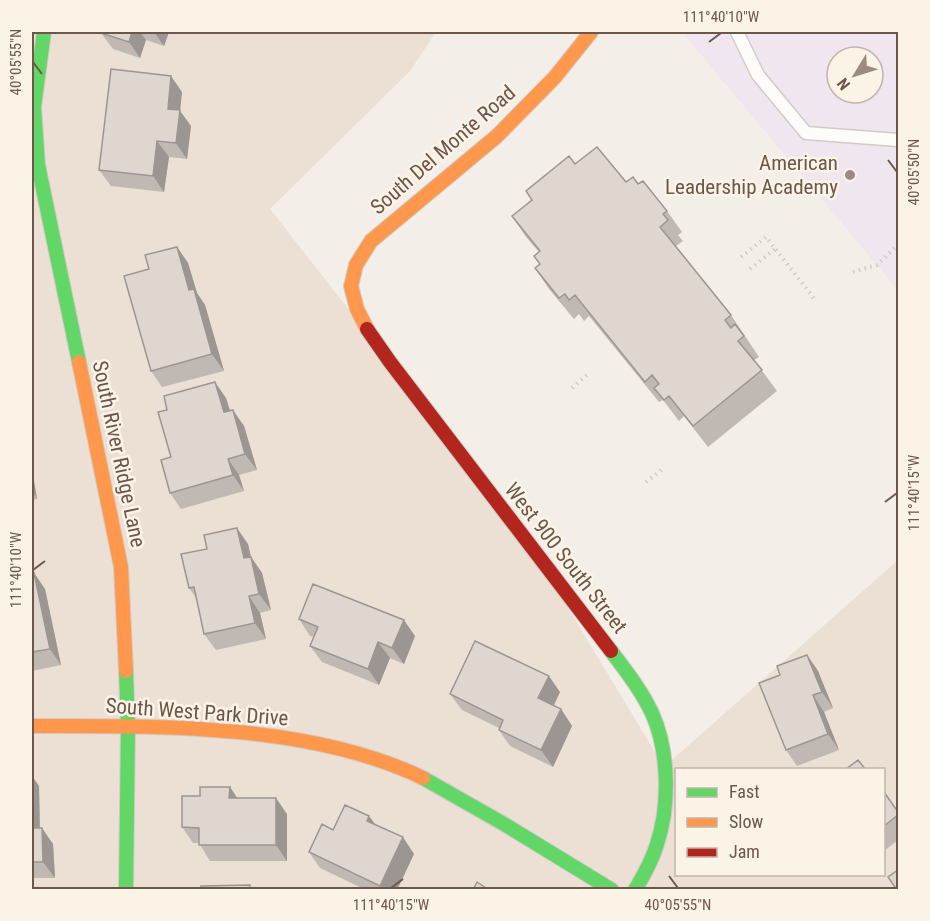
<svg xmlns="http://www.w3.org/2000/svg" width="930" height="921" font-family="'Roboto Condensed',sans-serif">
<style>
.residential{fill:#ece0d5;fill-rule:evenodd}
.education{fill:#efe6ef;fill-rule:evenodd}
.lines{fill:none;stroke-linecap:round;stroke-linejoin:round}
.lane-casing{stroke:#d2cbc6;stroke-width:15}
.fast-casing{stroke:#d2cac4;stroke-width:16}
.slow-casing{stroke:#d2cac4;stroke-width:16}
.jam-casing{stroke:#d2cac4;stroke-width:16}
.path{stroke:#d3ccc6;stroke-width:4;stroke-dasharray:1.5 4.5;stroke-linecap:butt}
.lane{stroke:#fdfcfb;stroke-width:12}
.fast{stroke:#63d668;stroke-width:14}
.slow{stroke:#ff974d;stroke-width:14}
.jam{stroke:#b3261e;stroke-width:14}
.wall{fill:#c0b8b3}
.shaded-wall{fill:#9c9692}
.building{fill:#dfd6d0;stroke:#9c9692;stroke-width:1.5}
.ticks{fill:none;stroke:#6d564b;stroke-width:2}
.poi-dot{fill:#9c8b82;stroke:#fcf3e7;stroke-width:2}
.labels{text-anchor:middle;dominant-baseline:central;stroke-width:5;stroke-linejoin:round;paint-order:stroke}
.street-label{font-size:21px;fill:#6d564b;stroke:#fcf3e7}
.poi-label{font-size:21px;fill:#6d564b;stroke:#fcf3e7;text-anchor:end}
.neatline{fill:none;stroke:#6d564b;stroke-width:2}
.ticks-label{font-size:15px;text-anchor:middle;fill:#6d564b}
</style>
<rect width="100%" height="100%" fill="#f3eee7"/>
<path class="residential" d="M32,32H436L410,71L270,209L390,362L536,555L664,767L898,560V889H32ZM676,770H884V874H676Z"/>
<path class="education" d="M682,32H898V291L877,265ZM837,57H873V93H837Z"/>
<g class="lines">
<g class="lane-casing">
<path id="lane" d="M737,32L758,75L806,133L898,140"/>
</g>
<g class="fast-casing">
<path id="fast" d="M44,32L34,107L38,165L79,362
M611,651C626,671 641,690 652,713C669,751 670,805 657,844C652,861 644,875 635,890
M126,671L128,727L126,890
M423,778L504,824L612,890"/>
</g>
<g class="slow-casing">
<path id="slow" d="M367,329L357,309L351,286L356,265L371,241L497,136L555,77L591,32
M79,362L121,567L126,671
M32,726C155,726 310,723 423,778"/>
</g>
<g class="jam-casing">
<path id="jam" d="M367,329L390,362L611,651"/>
</g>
<path class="path" d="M741,257L766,237L816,301
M750,269L775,249
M853,272L877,265L898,245
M572,388L588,374
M646,482L664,468"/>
<use href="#lane" class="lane"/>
<use href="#fast" class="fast"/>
<use href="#slow" class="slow"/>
<use href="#jam" class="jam"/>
</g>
<path class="wall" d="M102,32H169L164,46L146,40L140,58L113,49L101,33Z
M182,92L180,111L191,126L187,159L169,157L164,192L111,186L99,170Z
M575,164L626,182L638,184L667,211L682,232L678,235L683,241L676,246L731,315L759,357L754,360L777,391L708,447L684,416L679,421L663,400L659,402L589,316L584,321L579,314L574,319L549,289L535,268L540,264L534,256L539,252L526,237L512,216L532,200L526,191Z
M177,247L188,263L197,293L205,305L224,371L162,387L151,371L149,269Z
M226,398L230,410L244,426L257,470L239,475L244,491L181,509L170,493L171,457Z
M32,469L37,499L32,500Z
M248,544L251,557L262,573L271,610L260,613L266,639L216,650L204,634L197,599L189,588Z
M34,573L45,589L61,665L32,671V574Z
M299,619L415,636L404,664L390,658L379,685L322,662L310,646L314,637L310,636Z
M807,655L818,671L833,708L824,712L839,750L797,766L786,750L780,675Z
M560,692L554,706L561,709L572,726L553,767L510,746L499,730V728L462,710L450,694Z
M32,776L39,786L40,828L53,844L55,878H32Z
M230,787L237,798L287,814V861H210L199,843H193L182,827L200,796Z
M884,792L898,812V840L884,851Z
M376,825L414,854L397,890H366L320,868L309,852L333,830Z"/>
<path class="shaded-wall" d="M132,32H140L146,40L140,58L129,42Z
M154,32H169L164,46Z
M171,76L182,92L180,111L191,126L187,159L176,143L168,109Z
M157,141L169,157L164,192L153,176Z
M177,247L188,263L197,293L205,305L224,371L212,354L189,290Z
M215,382L226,398L235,428L224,412Z
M233,410L244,426L257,470L245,454Z
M228,459L239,475L244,491L233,475Z
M32,469L37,499L32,491Z
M237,528L248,544L251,557L262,573L271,610L259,594L244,558Z
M34,573L45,589L61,665L50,649Z
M249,596L260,613L266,639L255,623Z
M404,620L415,636L404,664L392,648Z
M378,642L390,658L379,685L368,669Z
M807,655L818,671L833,708L822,692Z
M549,676L560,692L549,714L538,698Z
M813,695L824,712L839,750L828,734Z
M561,709L572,726L553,767L541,750Z
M32,776L39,786L40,844L32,832Z
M230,787L241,804L229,798Z
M276,798L287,814V861L276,845Z
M369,816L381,832L367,821Z
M42,828L53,844L55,878L43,862Z
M403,837L414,854L397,890H383L380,886Z"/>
<path class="building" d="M102,32H132L129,42L101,33Z
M111,69L171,76L168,109L180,110L176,143L157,141L153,176L99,170Z
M597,147L626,182L633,177L638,184L643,181L667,211L663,214L668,220L660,227L731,315L725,320L731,328L735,324L744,336L738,341L762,370L693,426L669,396L664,400L654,388L659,384L652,375L645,382L575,295L569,300L565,294L559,298L535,268L540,264L534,256L540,251L512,216L532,200L526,191L569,156L575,164Z
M177,247L189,290L194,289L212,354L151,371L124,276L149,269L145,255Z
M215,382L224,412L233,410L245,454L228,459L233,475L170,493L161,460L171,457L158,412L167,410L164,396Z
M237,528L244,558L251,557L259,594L249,596L255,623L204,634L194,587L189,588L181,554L207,549L204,535Z
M34,573L50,649L32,652V574Z
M313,584L404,620L392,648L378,642L368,669L310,646L318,627L299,619Z
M475,641L549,676L538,698L561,709L541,750L499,730L503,720L450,694Z
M807,655L822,692L813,695L828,734L786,750L759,683L780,675L777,666Z
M858,760L866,770H845Z
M200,787H230L229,798H276V845H199V828L182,827V796H200Z
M884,792L898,812V815L884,826Z
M345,805L369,816L367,821L403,837L380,886L309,852L322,824L333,830Z
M32,828H42L43,862H32Z
M898,870V890H897L888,877Z
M477,882L489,890H473Z
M250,885V890H201V886Z"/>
<path class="ticks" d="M709,42L721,33M33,62L42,74M888,160L897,172M885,502L897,493M33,570L45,561M669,876L678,888M391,888L403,879"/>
<circle class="poi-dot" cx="850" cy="175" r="6"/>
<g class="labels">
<g class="street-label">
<text transform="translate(443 150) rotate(-41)">South Del Monte Road</text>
<text transform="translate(119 454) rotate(78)">South River Ridge Lane</text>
<text transform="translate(566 558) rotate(52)">West 900 South Street</text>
<text transform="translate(197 712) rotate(4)">South West Park Drive</text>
</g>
<g class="poi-label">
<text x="838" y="163">American<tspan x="838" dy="24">Leadership Academy</tspan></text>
</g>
</g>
<rect width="930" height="921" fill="none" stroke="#fcf3e7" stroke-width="66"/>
<rect x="675" y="768" width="210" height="108" fill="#fcf3e7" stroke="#c3b4a9" stroke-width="1.5"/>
<rect x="687" y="788" width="30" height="9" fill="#63d668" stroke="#c3b4a9" stroke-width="1.5"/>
<text x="729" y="798" font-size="18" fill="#6d564b">Fast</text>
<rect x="687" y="818" width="30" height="9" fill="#ff974d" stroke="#c3b4a9" stroke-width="1.5"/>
<text x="729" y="828" font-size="18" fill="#6d564b">Slow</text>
<rect x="687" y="848" width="30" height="9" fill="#b3261e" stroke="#c3b4a9" stroke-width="1.5"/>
<text x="729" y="858" font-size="18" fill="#6d564b">Jam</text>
<g transform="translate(855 75) rotate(232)"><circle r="28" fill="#fcf3e7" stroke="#c3b4a9" stroke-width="1.5"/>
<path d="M0-4.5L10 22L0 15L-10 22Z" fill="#9c8b82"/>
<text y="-9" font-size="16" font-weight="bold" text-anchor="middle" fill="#6d564b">N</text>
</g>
<rect x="33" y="33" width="864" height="855" class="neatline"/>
<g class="ticks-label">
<text x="721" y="22">111°40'10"W</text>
<text transform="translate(16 62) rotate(-90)" y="5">40°05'55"N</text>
<text transform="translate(914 172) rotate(-90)" y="5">40°05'50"N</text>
<text transform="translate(914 493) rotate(-90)" y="5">111°40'15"W</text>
<text transform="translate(16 570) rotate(-90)" y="5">111°40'10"W</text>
<text x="391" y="910">111°40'15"W</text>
<text x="678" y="910">40°05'55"N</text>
</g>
</svg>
